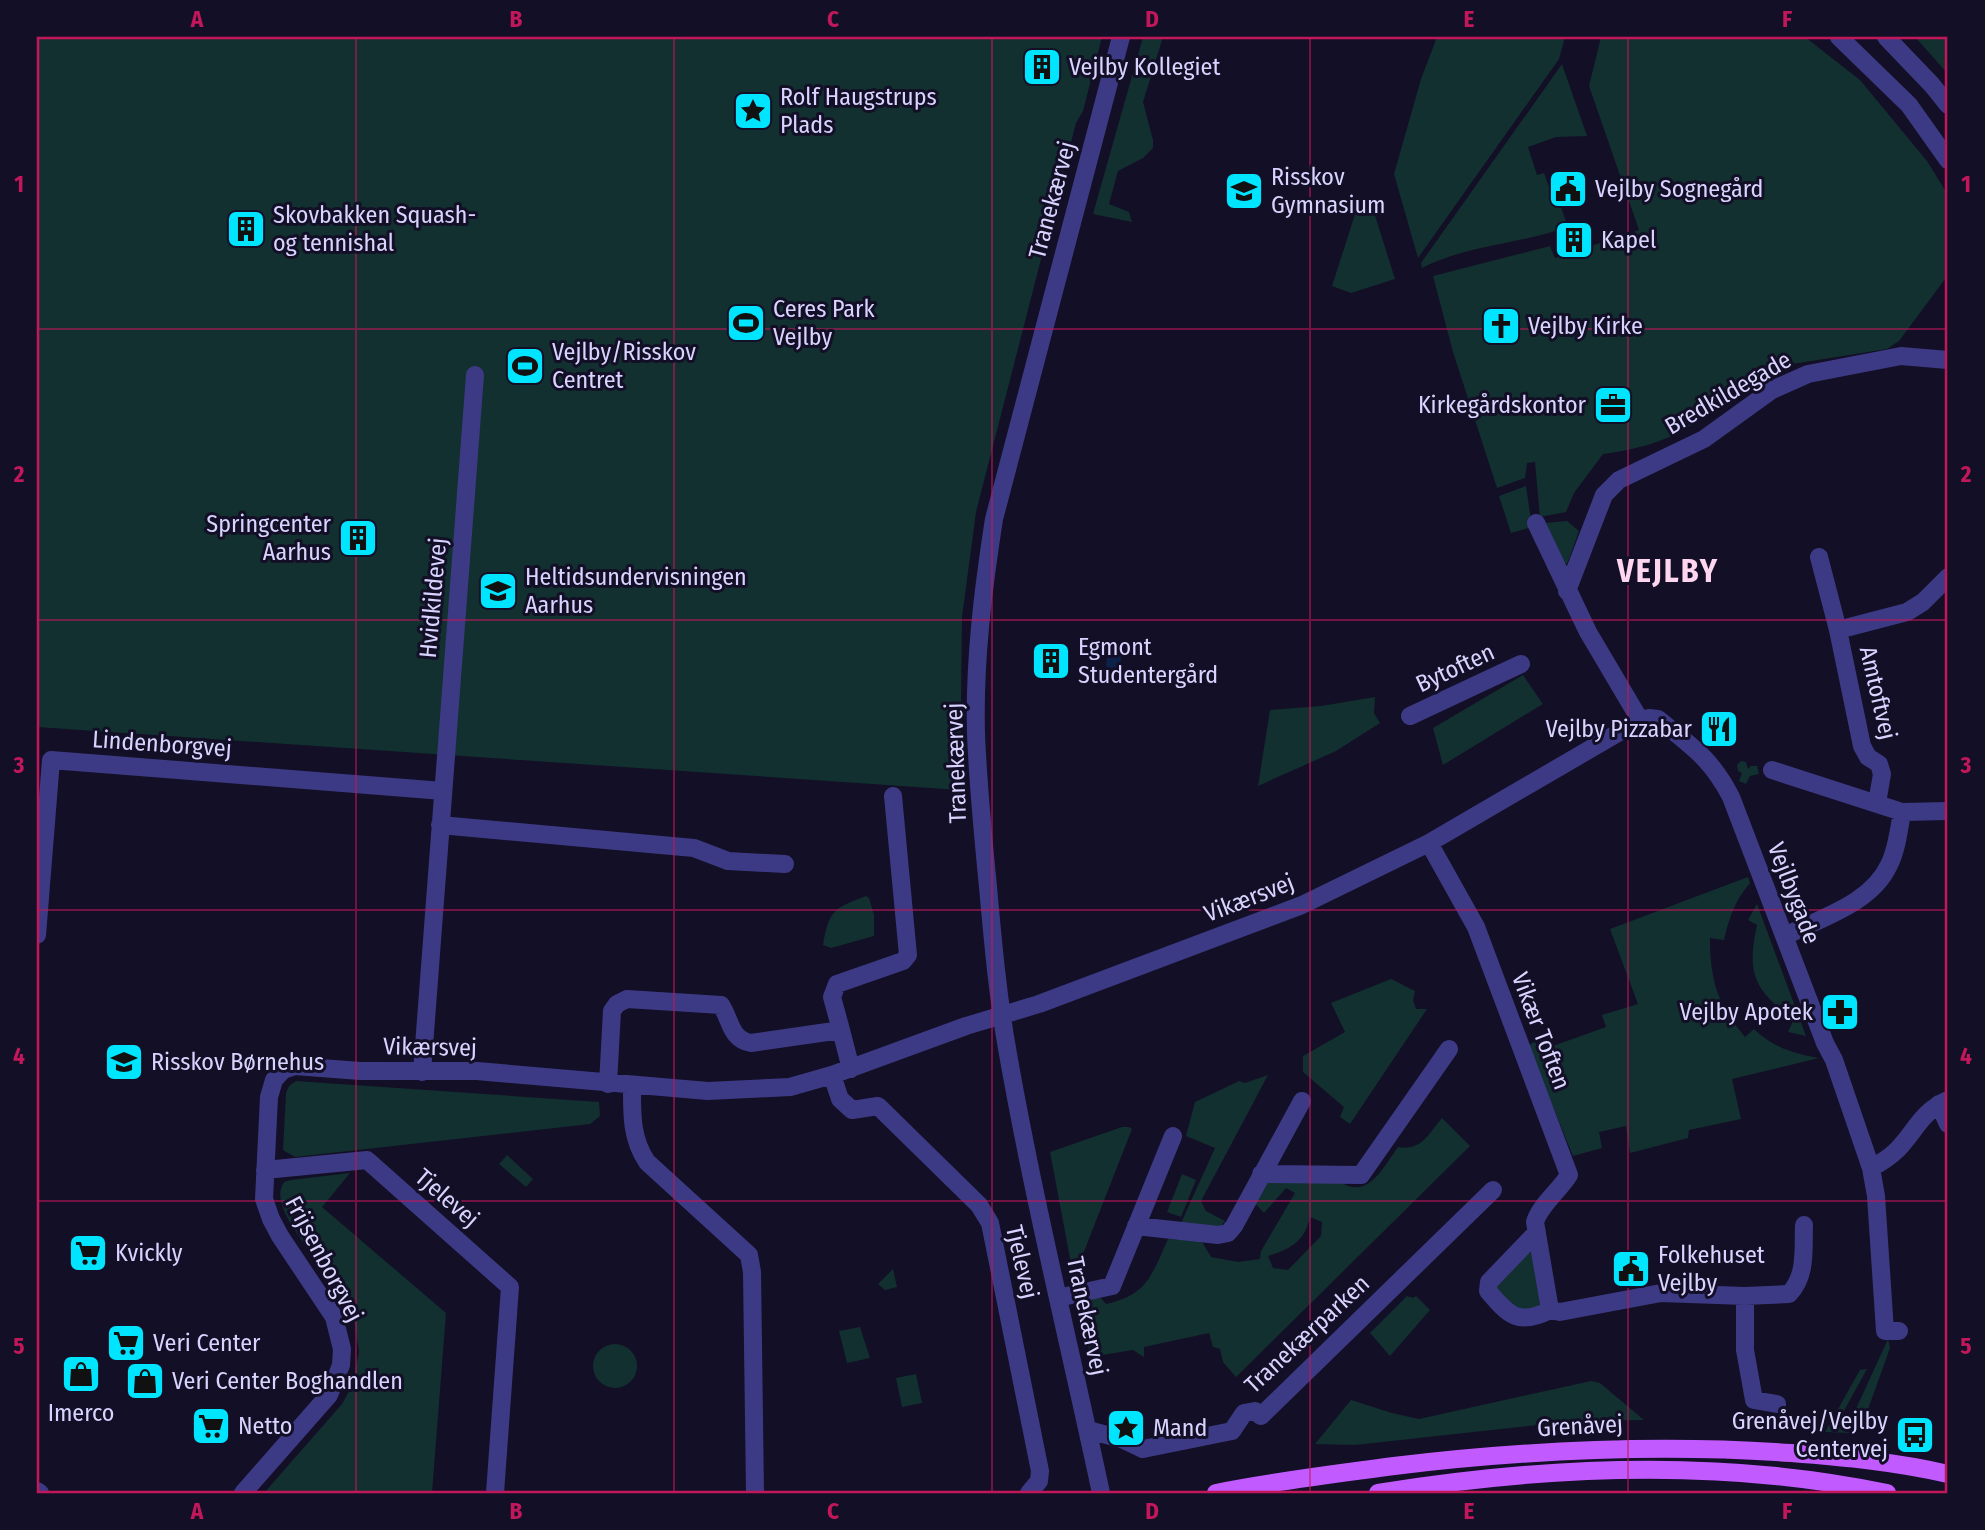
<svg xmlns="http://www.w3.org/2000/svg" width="1985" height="1530" font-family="'Fira Sans Condensed',sans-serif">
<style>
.green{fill:#12302f;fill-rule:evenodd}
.water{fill:#0c2248}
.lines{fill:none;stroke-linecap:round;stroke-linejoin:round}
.minor{stroke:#3d3a85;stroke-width:18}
.major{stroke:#c25bff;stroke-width:18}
.grid{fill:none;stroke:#c2185b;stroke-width:2;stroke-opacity:0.55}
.labels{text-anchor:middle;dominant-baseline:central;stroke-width:6;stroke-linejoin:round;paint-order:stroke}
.poi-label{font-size:24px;fill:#d9d4ff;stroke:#130f26;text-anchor:start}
.street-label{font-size:24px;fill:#d9d4ff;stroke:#130f26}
.district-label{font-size:32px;font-weight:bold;letter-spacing:2px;fill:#ffd6f0;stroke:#130f26}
.neatline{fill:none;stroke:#c2185b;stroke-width:2.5}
.grid-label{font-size:23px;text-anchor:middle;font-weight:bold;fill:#c2185b}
</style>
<rect width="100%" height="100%" fill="#130f26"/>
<path class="green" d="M37,37H1086V40L1087,37H1102L1083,111L1076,123L976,512L962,617L960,790L37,727Z
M1143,37H1163L1143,102L1153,140V148L1143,158L1118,171L1109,204L1129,212L1132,222L1093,214Z
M1437,37H1565L1559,59L1418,258L1394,174L1421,79Z
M1601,37H1805L1860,80L1927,161L1948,195V275L1899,341L1887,349L1773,367C1743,381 1719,406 1692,425C1666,442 1634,450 1603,454L1574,493L1566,512L1540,517L1535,462L1527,463L1525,478L1497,488L1453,352L1433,276L1550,246L1555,258L1639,230L1589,86Z
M1948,37V74L1916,38Z
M1562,64L1587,136L1556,137L1528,147L1537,175L1544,173L1555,203L1559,202L1568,227C1520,244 1466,245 1422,268L1421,263Z
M1358,205L1373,209L1395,279L1351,293L1332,286Z
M1526,486L1532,527L1511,533L1499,496Z
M1567,521L1579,531L1567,564L1564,563L1544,523Z
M1523,675L1543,704L1443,765L1433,728Z
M1375,697L1374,713L1380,723L1336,751L1258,786L1270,710L1321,706Z
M1741,761L1746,762L1748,769L1751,766H1757L1759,774L1750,776L1746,784L1739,781L1742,773L1738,771L1737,765Z
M1748,877L1750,883C1735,900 1729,918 1724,940L1710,938C1710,981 1718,1005 1745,1037L1754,1029C1772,1047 1794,1054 1819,1058L1732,1079L1741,1119L1689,1130L1688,1138L1630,1153L1626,1126L1599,1132L1602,1148L1573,1156L1528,1046L1535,1041L1539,1051L1606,1027L1602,1015L1638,1004L1610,929Z
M866,896L869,898L874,915V936L831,948L823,945C829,909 835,908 866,896Z
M1757,904L1806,1036L1788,1032L1793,1021C1755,988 1746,976 1757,925L1748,920Z
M1391,979L1415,991L1413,1000L1416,1009H1427L1350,1124L1340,1117L1344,1107L1303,1072V1056L1345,1032L1331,1003Z
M1268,1075L1201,1201L1206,1211L1225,1221L1219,1228L1181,1223L1215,1148L1186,1136L1195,1102L1239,1081L1245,1083Z
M296,1081L599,1102L600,1116L590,1124L295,1157L283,1150L286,1093L289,1086Z
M1442,1118L1470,1146L1236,1377L1223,1362L1220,1349L1213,1347L1209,1333L1144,1347V1357L1133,1350L1090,1357L1079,1301L1100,1297L1106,1304C1148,1295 1152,1274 1168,1239L1201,1240L1211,1257L1238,1262L1260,1259L1261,1251L1295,1193L1286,1188L1264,1213L1253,1201L1264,1182L1342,1183C1369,1199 1384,1166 1398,1147C1422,1151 1428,1134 1442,1118ZM1310,1217L1322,1222L1321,1236L1288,1270L1273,1268L1268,1256C1291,1249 1305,1241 1310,1217Z
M1122,1127H1129L1132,1129L1076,1272L1072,1269L1050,1152Z
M507,1155L533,1179L526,1187L499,1164Z
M350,1173L322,1207L446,1313L432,1493H264L342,1404L352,1386L359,1352L354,1320L290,1223C284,1210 275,1196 284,1182L291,1180Z
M1182,1174L1196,1180L1181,1217L1167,1212Z
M1529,1252L1532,1253L1540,1304L1530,1313L1518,1310L1496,1289L1499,1282Z
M893,1269L897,1287L885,1290L878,1284Z
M1407,1296L1413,1298L1416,1296L1430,1310L1390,1356L1370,1333Z
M860,1327L870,1358L847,1363L839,1331Z
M1888,1339L1890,1348L1866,1415L1855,1411Z
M593 1366a22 22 0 1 1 44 0a22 22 0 1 1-44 0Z
M1867,1369L1835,1427L1847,1428L1853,1414L1864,1419L1862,1427L1851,1433L1825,1432L1860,1370Z
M916,1374L922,1403L902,1407L896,1378Z
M1591,1381L1600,1383L1644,1420L1573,1421L1355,1445L1315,1444L1351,1400L1392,1413L1419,1419Z"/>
<path class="water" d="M1107,655L1121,656L1120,679L1105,678Z"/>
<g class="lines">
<path class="minor" d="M1839,37L1909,105L1948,160
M1886,37L1932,85L1948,105
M1536,523L1588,632L1640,720
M1819,557L1838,630L1862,746L1868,757L1879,764L1882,774L1877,803
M1567,591L1604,495L1619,480L1704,439L1772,390L1808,374L1901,356L1948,360
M1838,630L1907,612L1923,602L1948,577
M1410,716L1521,664
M1772,770L1902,812L1948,811
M440,825L694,848L728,861L785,864
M1429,843L1476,927L1569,1175C1559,1191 1540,1205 1535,1222L1550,1310L1560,1312L1661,1293L1745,1296L1789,1294C1807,1275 1803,1250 1804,1225
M37,935L51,760L443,791
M1785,936C1820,918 1871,904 1889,865C1897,849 1899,829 1902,812
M841,1030L851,1069
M422,1072L475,375
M832,1075L840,1099L852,1110L878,1106L979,1205L990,1223L1040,1471L1039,1481L1029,1493
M608,1084L612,1011L617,1004L627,999L721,1005C731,1020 730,1039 751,1043L841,1030L832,997L837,984L903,961L908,955L893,796
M632,1086C632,1114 631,1138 647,1162L749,1255L752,1272L755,1493
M1939,1104L1948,1124
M1871,1168C1881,1163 1890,1157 1898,1149C1917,1129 1921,1112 1948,1100
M265,1170L367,1160L510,1287L495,1493
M1261,1174L1361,1175L1449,1049
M1136,1226L1218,1235L1228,1233L1234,1226L1302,1101
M1535,1234L1489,1282L1488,1291C1509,1316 1519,1326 1550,1310
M1745,1296V1350L1754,1400L1777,1404
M1058,1298L1112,1286L1173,1136
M1088,1430L1122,1439L1143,1449L1232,1431L1244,1413L1255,1411L1261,1416L1493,1190
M37,1491L40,1493
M243,1493L329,1395L341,1365L342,1349L334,1317L280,1236L271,1219L264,1199L269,1097L274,1080L283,1070L295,1066L360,1071H477L708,1091L790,1087L832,1075L966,1026L1039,1004L1302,905L1429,843L1640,720L1649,718L1658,719C1691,746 1711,758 1731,797L1825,1043L1834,1060L1871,1168L1876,1196L1885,1331H1899
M1101,1493C1070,1347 1034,1202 1008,1054C998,999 993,943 988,887C983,836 978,785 976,734C974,662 983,590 994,519L1121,37"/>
<path class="major" d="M1216,1493C1275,1481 1335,1474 1394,1466C1526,1450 1658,1444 1791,1453C1843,1457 1897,1462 1948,1474
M1378,1493C1545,1466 1720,1458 1887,1493"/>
</g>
<path class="grid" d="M356,37V1493M674,37V1493M992,37V1493M1310,37V1493M1628,37V1493M37,329H1948M37,620H1948M37,910H1948M37,1201H1948"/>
<defs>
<g id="building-square" transform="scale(2.0125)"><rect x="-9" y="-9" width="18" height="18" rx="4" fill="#00e5ff" stroke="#130f26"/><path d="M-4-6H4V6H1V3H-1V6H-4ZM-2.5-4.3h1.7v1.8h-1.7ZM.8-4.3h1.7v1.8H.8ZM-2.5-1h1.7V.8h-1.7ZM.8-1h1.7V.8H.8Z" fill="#111"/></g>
<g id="sight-square" transform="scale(2.0125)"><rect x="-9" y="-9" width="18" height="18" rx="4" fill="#00e5ff" stroke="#130f26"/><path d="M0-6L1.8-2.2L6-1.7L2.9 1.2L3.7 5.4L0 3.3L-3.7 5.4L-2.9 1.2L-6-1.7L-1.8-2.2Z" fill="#111"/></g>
<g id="civic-square" transform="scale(2.0125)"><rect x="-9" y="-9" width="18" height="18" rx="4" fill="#00e5ff" stroke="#130f26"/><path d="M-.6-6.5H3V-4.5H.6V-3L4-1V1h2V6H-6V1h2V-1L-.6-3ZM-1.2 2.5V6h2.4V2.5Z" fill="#111"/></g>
<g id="school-square" transform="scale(2.0125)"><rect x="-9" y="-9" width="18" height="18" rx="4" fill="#00e5ff" stroke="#130f26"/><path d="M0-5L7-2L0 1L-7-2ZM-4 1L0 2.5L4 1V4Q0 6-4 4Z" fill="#111"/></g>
<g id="stadium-square" transform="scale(2.0125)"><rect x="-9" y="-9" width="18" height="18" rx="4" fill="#00e5ff" stroke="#130f26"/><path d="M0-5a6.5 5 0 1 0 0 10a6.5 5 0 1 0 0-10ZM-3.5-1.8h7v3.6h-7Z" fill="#111"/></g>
<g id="church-square" transform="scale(2.0125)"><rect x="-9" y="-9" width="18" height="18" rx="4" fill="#00e5ff" stroke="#130f26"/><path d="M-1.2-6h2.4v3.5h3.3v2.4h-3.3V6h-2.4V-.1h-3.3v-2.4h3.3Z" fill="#111"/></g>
<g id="office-square" transform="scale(2.0125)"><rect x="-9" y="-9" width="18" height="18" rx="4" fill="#00e5ff" stroke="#130f26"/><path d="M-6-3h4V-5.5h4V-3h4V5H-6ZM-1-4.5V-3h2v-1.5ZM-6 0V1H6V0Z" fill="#111"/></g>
<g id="restaurant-square" transform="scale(2.0125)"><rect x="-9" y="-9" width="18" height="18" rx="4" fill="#00e5ff" stroke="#130f26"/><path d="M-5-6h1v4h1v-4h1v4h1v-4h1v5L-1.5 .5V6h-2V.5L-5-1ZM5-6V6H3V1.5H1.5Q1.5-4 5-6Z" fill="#111"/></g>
<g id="pharmacy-square" transform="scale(2.0125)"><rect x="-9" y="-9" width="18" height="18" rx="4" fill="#00e5ff" stroke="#130f26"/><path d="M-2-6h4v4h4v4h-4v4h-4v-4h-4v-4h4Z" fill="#111"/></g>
<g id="supermarket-square" transform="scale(2.0125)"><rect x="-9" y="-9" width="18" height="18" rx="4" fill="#00e5ff" stroke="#130f26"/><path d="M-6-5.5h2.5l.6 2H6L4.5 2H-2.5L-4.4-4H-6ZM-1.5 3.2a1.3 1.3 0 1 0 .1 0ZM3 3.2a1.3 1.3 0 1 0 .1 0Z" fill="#111"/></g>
<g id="shop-square" transform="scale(2.0125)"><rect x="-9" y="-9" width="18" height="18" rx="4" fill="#00e5ff" stroke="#130f26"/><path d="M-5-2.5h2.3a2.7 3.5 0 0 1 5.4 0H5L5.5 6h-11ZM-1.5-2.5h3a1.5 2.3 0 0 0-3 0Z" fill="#111"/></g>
<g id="bus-square" transform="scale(2.0125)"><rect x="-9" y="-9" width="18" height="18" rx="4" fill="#00e5ff" stroke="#130f26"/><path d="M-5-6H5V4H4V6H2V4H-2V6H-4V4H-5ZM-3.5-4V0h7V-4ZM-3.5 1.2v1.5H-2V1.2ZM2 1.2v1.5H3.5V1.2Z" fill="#111"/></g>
</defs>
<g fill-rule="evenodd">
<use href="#building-square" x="1042" y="67"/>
<use href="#sight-square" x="753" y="111"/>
<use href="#civic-square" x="1568" y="189"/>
<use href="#school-square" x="1244" y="191"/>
<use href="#building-square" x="246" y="229"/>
<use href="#building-square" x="1574" y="240"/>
<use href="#stadium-square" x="746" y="323"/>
<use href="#church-square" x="1501" y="326"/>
<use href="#stadium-square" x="525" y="366"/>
<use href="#office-square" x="1613" y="405"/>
<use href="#building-square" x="358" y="538"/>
<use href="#school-square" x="498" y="591"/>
<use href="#building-square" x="1051" y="661"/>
<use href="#restaurant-square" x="1719" y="729"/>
<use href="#pharmacy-square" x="1840" y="1012"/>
<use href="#school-square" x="124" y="1062"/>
<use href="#supermarket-square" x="88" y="1253"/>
<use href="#civic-square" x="1631" y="1269"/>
<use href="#supermarket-square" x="126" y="1343"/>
<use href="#shop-square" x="81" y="1374"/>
<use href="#shop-square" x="145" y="1381"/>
<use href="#supermarket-square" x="211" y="1426"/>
<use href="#sight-square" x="1126" y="1428"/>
<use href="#bus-square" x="1915" y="1435"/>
</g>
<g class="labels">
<g class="poi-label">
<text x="1069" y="67">Vejlby Kollegiet</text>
<text x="780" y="97">Rolf Haugstrups<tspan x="780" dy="28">Plads</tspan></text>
<text x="1271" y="177">Risskov<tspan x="1271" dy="28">Gymnasium</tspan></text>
<text x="1595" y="189">Vejlby Sognegård</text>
<text x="273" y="215">Skovbakken Squash-<tspan x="273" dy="28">og tennishal</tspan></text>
<text x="1601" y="240">Kapel</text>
<text x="773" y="309">Ceres Park<tspan x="773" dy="28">Vejlby</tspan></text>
<text x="1528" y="326">Vejlby Kirke</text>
<text x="552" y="352">Vejlby/Risskov<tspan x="552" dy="28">Centret</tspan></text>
<text x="1586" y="405" text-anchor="end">Kirkegårdskontor</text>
<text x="331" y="524" text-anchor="end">Springcenter<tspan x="331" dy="28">Aarhus</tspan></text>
<text x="525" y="577">Heltidsundervisningen<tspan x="525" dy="28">Aarhus</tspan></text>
<text x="1078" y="647">Egmont<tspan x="1078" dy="28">Studentergård</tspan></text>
<text x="1692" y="729" text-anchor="end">Vejlby Pizzabar</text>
<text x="1813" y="1012" text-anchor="end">Vejlby Apotek</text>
<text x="151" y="1062">Risskov Børnehus</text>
<text x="115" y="1253">Kvickly</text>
<text x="1658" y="1255">Folkehuset<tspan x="1658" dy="28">Vejlby</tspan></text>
<text x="153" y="1343">Veri Center</text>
<text x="172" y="1381">Veri Center Boghandlen</text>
<text x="81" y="1413" text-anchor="middle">Imerco</text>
<text x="1888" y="1421" text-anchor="end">Grenåvej/Vejlby<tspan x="1888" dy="28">Centervej</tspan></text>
<text x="238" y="1426">Netto</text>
<text x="1153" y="1428">Mand</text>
</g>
<g class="street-label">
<text transform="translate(1052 200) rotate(-75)">Tranekærvej</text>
<text transform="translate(1728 393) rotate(-30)">Bredkildegade</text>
<text transform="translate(433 598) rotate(-85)">Hvidkildevej</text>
<text transform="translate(1455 668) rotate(-25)">Bytoften</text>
<text transform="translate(1878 693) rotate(77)">Amtoftvej</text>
<text transform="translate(162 744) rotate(4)">Lindenborgvej</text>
<text transform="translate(956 763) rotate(-92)">Tranekærvej</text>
<text transform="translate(1794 893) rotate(69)">Vejlbygade</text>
<text transform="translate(1249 898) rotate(-21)">Vikærsvej</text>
<text transform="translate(1541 1031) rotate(69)">Vikær Toften</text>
<text transform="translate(430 1047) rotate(1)">Vikærsvej</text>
<text transform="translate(447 1198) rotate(41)">Tjelevej</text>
<text transform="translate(324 1259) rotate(62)">Frijsenborgvej</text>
<text transform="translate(1022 1262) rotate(77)">Tjelevej</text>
<text transform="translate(1087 1316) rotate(78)">Tranekærvej</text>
<text transform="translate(1307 1334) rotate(-43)">Tranekærparken</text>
<text transform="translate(1580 1426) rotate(-3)">Grenåvej</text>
</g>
<g class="district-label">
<text x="1668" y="571">VEJLBY</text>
</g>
</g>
<rect width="1985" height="1530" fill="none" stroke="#130f26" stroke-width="77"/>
<rect x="38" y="38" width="1908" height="1454" class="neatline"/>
<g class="grid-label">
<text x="197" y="27">A</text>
<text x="516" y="27">B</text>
<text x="833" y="27">C</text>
<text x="1152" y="27">D</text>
<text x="1469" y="27">E</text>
<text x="1787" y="27">F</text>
<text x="19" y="192">1</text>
<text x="1966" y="192">1</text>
<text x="19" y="482">2</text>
<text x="1966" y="482">2</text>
<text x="19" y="773">3</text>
<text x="1966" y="773">3</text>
<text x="19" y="1064">4</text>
<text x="1966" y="1064">4</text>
<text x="19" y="1354">5</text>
<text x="1966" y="1354">5</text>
<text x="197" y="1519">A</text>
<text x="516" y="1519">B</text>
<text x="833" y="1519">C</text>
<text x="1152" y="1519">D</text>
<text x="1469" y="1519">E</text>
<text x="1787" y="1519">F</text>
</g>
</svg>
